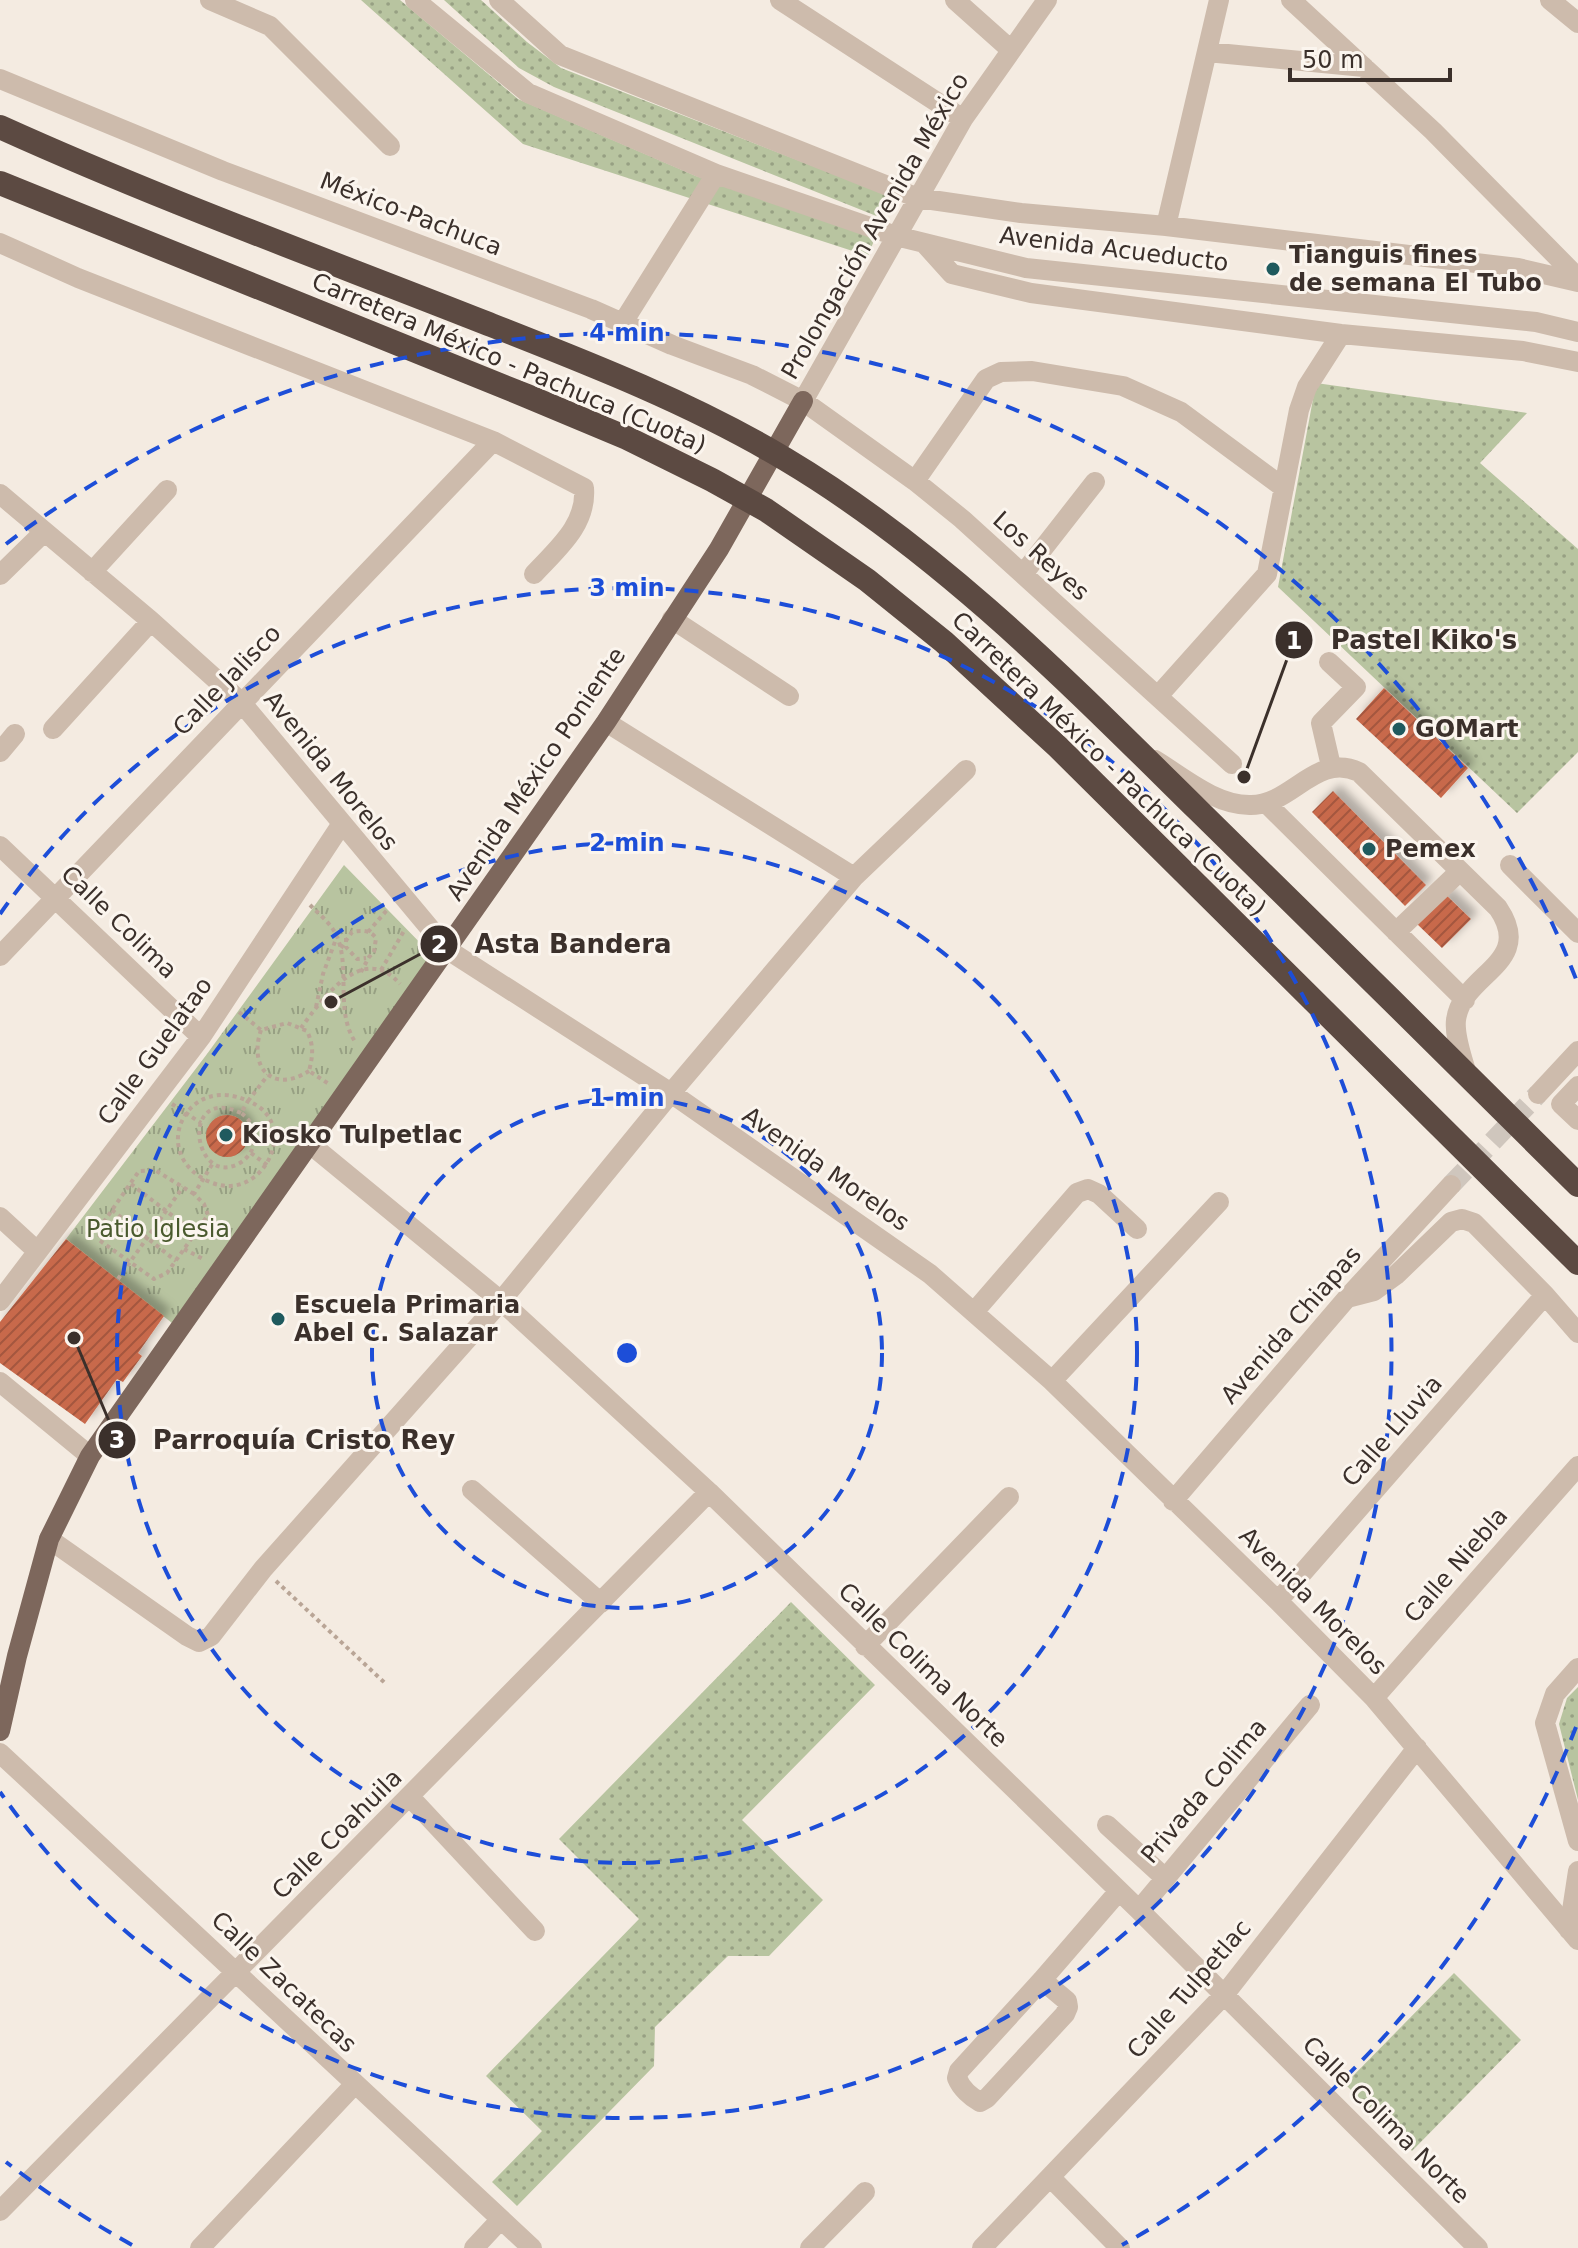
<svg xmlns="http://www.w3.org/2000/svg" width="1578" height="2248" font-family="'DejaVu Sans',sans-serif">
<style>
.grass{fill:url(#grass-dots)}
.park{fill:url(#park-tufts)}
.building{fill:url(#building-hatch);filter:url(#shadow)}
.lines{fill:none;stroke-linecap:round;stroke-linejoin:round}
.minor-tunnel{stroke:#cfc6bd;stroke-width:20;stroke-dasharray:20 10;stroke-linecap:butt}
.path{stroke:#b9a596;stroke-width:4;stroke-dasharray:4 4;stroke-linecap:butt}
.minor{stroke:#cdbbac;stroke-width:20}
.major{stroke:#7d675c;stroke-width:20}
.highway{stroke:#5c4a42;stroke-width:24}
.ring{fill:none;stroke:#1d4ed8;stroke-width:4;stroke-dasharray:14 10}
.poi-dot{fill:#1f5a5e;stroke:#fbf5ee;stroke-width:3}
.labels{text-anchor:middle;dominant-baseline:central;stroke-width:6;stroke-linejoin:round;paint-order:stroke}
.street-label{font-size:24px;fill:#3b302b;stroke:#fbf5ee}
.poi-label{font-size:24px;font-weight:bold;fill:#3b302b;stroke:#fbf5ee;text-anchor:start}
.park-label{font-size:24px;fill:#4a5a2e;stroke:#fbf5ee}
.centre{fill:#1d4ed8;stroke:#fbf5ee;stroke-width:4}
.ring-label{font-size:24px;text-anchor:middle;font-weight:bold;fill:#1d4ed8;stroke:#fbf5ee;stroke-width:6;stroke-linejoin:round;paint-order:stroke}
.leader{fill:none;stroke:#3b302b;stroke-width:3}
.callout-dot{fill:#3b302b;stroke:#fbf5ee;stroke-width:3}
.mark-label{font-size:24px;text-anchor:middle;font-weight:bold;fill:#fff}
.callout-label{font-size:26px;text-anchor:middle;font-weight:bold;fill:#3b302b;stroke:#fbf5ee;stroke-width:6;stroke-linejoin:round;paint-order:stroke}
</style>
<defs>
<pattern id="grass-dots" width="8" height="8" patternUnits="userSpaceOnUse" patternTransform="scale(2)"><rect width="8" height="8" fill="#b8c4a0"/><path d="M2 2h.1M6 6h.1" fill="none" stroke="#97a083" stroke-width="1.8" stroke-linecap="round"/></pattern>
<pattern id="park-tufts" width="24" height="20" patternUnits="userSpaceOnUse" patternTransform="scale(2)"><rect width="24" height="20" fill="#b8c4a0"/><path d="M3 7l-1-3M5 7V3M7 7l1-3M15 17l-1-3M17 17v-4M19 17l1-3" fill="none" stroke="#97a083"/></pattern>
<pattern id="building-hatch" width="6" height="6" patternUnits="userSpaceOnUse" patternTransform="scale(2)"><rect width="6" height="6" fill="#c8694b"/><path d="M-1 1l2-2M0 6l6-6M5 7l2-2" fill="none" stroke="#a4573f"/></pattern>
<filter id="shadow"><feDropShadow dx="7" dy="-7" stdDeviation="4" flood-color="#0004"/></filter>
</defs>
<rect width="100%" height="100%" fill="#f4ebe1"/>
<path class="grass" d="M361,0H400L518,99L696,176L875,238L868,256L523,144Z
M444,0H481L527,42L561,68L890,196L879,217L554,87L519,68Z
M1316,383L1527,413L1480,463L1578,549V752L1517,813L1278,587Z
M791,1602L875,1685L742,1820L823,1900L769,1956H728L655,2027L654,2066L517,2206L492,2182L542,2131L486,2076L639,1919L559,1839Z
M1578,1687V1800L1559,1724L1567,1698Z
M1454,1973L1521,2040L1412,2151L1345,2084Z"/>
<path class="park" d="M344,865L432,955L172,1323L66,1239L207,1054Z"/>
<path class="building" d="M1384,688L1468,768L1441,798L1356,719Z
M1333,791L1426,885L1405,906L1312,812Z
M1445,894L1471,919L1442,948L1416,923Z
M206 1136a21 21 0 1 1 42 0a21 21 0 1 1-42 0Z
M66,1239L164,1316L138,1353L142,1356L123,1382L117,1379L85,1424L0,1363V1322Z"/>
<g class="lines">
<path class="minor-tunnel" d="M1451,1185L1538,1094"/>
<path class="path" d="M310,905C320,915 333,925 338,939C350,972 335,1013 356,1043
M368,932L387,910
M346,938V947L357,959L366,958
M341,948L352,932C362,930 370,930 376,938L374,952L369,957L361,972
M381,970L404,931
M316,1007L323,974L336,939
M239,1012L261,1030L287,1023L307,1031C314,1046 313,1055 309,1071L329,1084
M301,1028C322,999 363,941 400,984
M261,1030C248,1068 273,1094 309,1071
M172,1104L201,1123
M241,1113C179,1084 193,1187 238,1164C259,1153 260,1126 241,1113L248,1101C303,1122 263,1205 210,1182C147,1155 186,1072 248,1101L268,1075
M251,1153L267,1165
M131,1184L195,1233
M194,1194L155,1170L139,1171L101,1226L99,1240L154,1279L167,1273L208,1215L204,1204L194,1194L213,1163
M112,1210L176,1261
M184,1249L203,1259
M118,1279L183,1187
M276,1581L386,1684"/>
<path class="minor" d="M210,0L270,26L390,146
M415,0L528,93L716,174L896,236L1026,268L1536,322L1578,332
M499,0L560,55L918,198L1021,213L1166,226L1518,268L1578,282
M780,0L963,119
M955,0L1011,50
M1291,0L1433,131L1578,278
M1550,0L1578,23
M1207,52L1364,67
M0,79L223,171L591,309L672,345L752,375L803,401L915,481L962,519L1232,764
M1166,226L1219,0
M0,243L78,278L493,441L584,488C587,525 557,549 534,574
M924,243L952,274L1031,293L1341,334L1523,351L1578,362
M622,324L716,174
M803,401L963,119L1047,0
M915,481L986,379L1001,372L1032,371L1123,386L1181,412L1284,488
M0,494L151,621L241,702L448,950L671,1093L930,1274L1052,1381L1278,1601L1374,1698L1578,1940
M92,572L167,490
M1023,574L1095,482
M0,575L44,532
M672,619L789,696
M1329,662L1356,687L1321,723L1331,766
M1158,696L1267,574L1299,410L1307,387L1341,334
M606,722L854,877
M53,729L151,621
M0,752L15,734
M1155,760C1183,777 1216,806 1251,805C1292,805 1316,752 1359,772L1498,908C1536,964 1462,973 1456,1020C1454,1037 1463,1059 1467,1075
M1267,804L1465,1000
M0,846L201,1037
M1510,865L1578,933
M1396,932L1460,871
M0,956L493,441
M1578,1086L1561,1104L1578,1120
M1538,1094L1578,1051
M310,1144L501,1301L709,1492L1139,1910L1478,2248
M0,1217L37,1251
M1347,1298L1374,1291L1396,1275L1451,1222L1462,1219L1474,1223L1545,1295L1578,1333
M0,1301L201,1037L341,825
M974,1312L1077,1193L1088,1189L1099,1194L1137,1229
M1052,1381L1219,1202
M0,1382L90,1456
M472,1490L601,1603
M1173,1501L1347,1298L1451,1185
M49,1539L187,1636L199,1642L211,1636L263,1569L501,1301L671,1093L854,877L966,770
M1278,1601L1545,1295
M865,1646L1009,1497
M1578,1668L1555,1694L1545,1723L1578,1841
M1374,1698L1578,1466
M0,1753L532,2248
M410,1797L535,1931
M1107,1825L1165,1878
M1139,1910L1310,1705
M1569,1930L1578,1871
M1042,1980L1067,2001L1068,2007L1065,2014L987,2098L980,2102C971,2097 961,2088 957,2078L959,2071L1042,1980L1119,1891
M1051,2178L1120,2248
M0,2211L709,1492
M200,2248L354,2085
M474,2248L501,2219
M810,2248L865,2192
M982,2248L1224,1995L1417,1748"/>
<path class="major" d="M0,1731L17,1656L49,1539L90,1456L606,722L719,549L803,401"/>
<path class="highway" d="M0,127C159,199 324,259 486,323C588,363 691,403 785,459C941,552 1070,684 1198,810C1325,935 1452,1059 1578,1185
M0,183L527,396L627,438L712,480L766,510L867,580L944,642L1058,747L1578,1263"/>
</g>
<g class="ring">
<circle cx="627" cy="1353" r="255"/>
<circle cx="627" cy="1353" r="510"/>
<path d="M0 914A765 765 0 1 1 0 1792"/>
<path d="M1576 1727A1020 1020 0 0 1 1122 2245M132 2245A1020 1020 0 0 1 6 2162M6 544A1020 1020 0 0 1 1576 979"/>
</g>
<g class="poi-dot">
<circle cx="1273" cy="269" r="8"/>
<circle cx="1399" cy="729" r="8"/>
<circle cx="1369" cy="849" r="8"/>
<circle cx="226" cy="1135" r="8"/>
<circle cx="278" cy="1319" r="8"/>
</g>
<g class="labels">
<g class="street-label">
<text transform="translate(411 214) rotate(21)">México-Pachuca</text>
<text transform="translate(875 226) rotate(-60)">Prolongación Avenida México</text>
<text transform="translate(1114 249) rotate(7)">Avenida Acueducto</text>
<text transform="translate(509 363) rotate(23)">Carretera México - Pachuca (Cuota)</text>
<text transform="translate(1041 556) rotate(42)">Los Reyes</text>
<text transform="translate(227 680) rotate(-46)">Calle Jalisco</text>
<text transform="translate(1109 764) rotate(44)">Carretera México - Pachuca (Cuota)</text>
<text transform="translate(331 771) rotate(51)">Avenida Morelos</text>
<text transform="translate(536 774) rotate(-56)">Avenida México Poniente</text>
<text transform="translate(119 922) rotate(44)">Calle Colima</text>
<text transform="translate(155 1051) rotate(-54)">Calle Guelatao</text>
<text transform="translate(826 1169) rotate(35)">Avenida Morelos</text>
<text transform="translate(1291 1325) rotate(-49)">Avenida Chiapas</text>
<text transform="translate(1392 1431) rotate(-49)">Calle Lluvia</text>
<text transform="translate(1456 1565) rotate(-49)">Calle Niebla</text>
<text transform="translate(1313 1601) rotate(45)">Avenida Morelos</text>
<text transform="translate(923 1665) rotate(44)">Calle Colima Norte</text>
<text transform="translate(1204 1791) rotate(-50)">Privada Colima</text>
<text transform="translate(337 1834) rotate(-45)">Calle Coahuila</text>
<text transform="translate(284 1982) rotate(44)">Calle Zacatecas</text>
<text transform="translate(1189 1989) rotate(-49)">Calle Tulpetlac</text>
<text transform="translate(1386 2120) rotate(45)">Calle Colima Norte</text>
</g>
<g class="poi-label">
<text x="1289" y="255">Tianguis fines<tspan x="1289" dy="28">de semana El Tubo</tspan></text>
<text x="1415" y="729">GOMart</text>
<text x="1385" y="849">Pemex</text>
<text x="242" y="1135">Kiosko Tulpetlac</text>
<text x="294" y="1305">Escuela Primaria<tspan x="294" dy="28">Abel C. Salazar</tspan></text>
</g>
<g class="park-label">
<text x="158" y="1229">Patio Iglesia</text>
</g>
</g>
<circle cx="627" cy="1353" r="12" class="centre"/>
<g class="ring-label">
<text x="627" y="341">4 min</text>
<text x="627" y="596">3 min</text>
<text x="627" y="851">2 min</text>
<text x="627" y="1106">1 min</text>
</g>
<path class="leader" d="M1244 777L1294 640M331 1002L439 944M74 1338L117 1440"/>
<g class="callout-dot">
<circle cx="1244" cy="777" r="8"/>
<circle cx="331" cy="1002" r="8"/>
<circle cx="74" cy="1338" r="8"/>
<circle cx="1294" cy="640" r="20"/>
<circle cx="439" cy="944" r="20"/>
<circle cx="117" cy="1440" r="20"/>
</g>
<g class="mark-label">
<text x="1294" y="649">1</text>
<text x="439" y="953">2</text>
<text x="117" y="1448">3</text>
</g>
<g class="callout-label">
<text x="1424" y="649">Pastel Kiko's</text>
<text x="573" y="953">Asta Bandera</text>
<text x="304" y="1449">Parroquía Cristo Rey</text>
</g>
<path d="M1290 68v12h160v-12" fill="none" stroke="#3b302b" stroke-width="4"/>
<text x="1302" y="68" font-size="24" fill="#3b302b" stroke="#fbf5ee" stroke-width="6" paint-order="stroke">50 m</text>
</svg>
